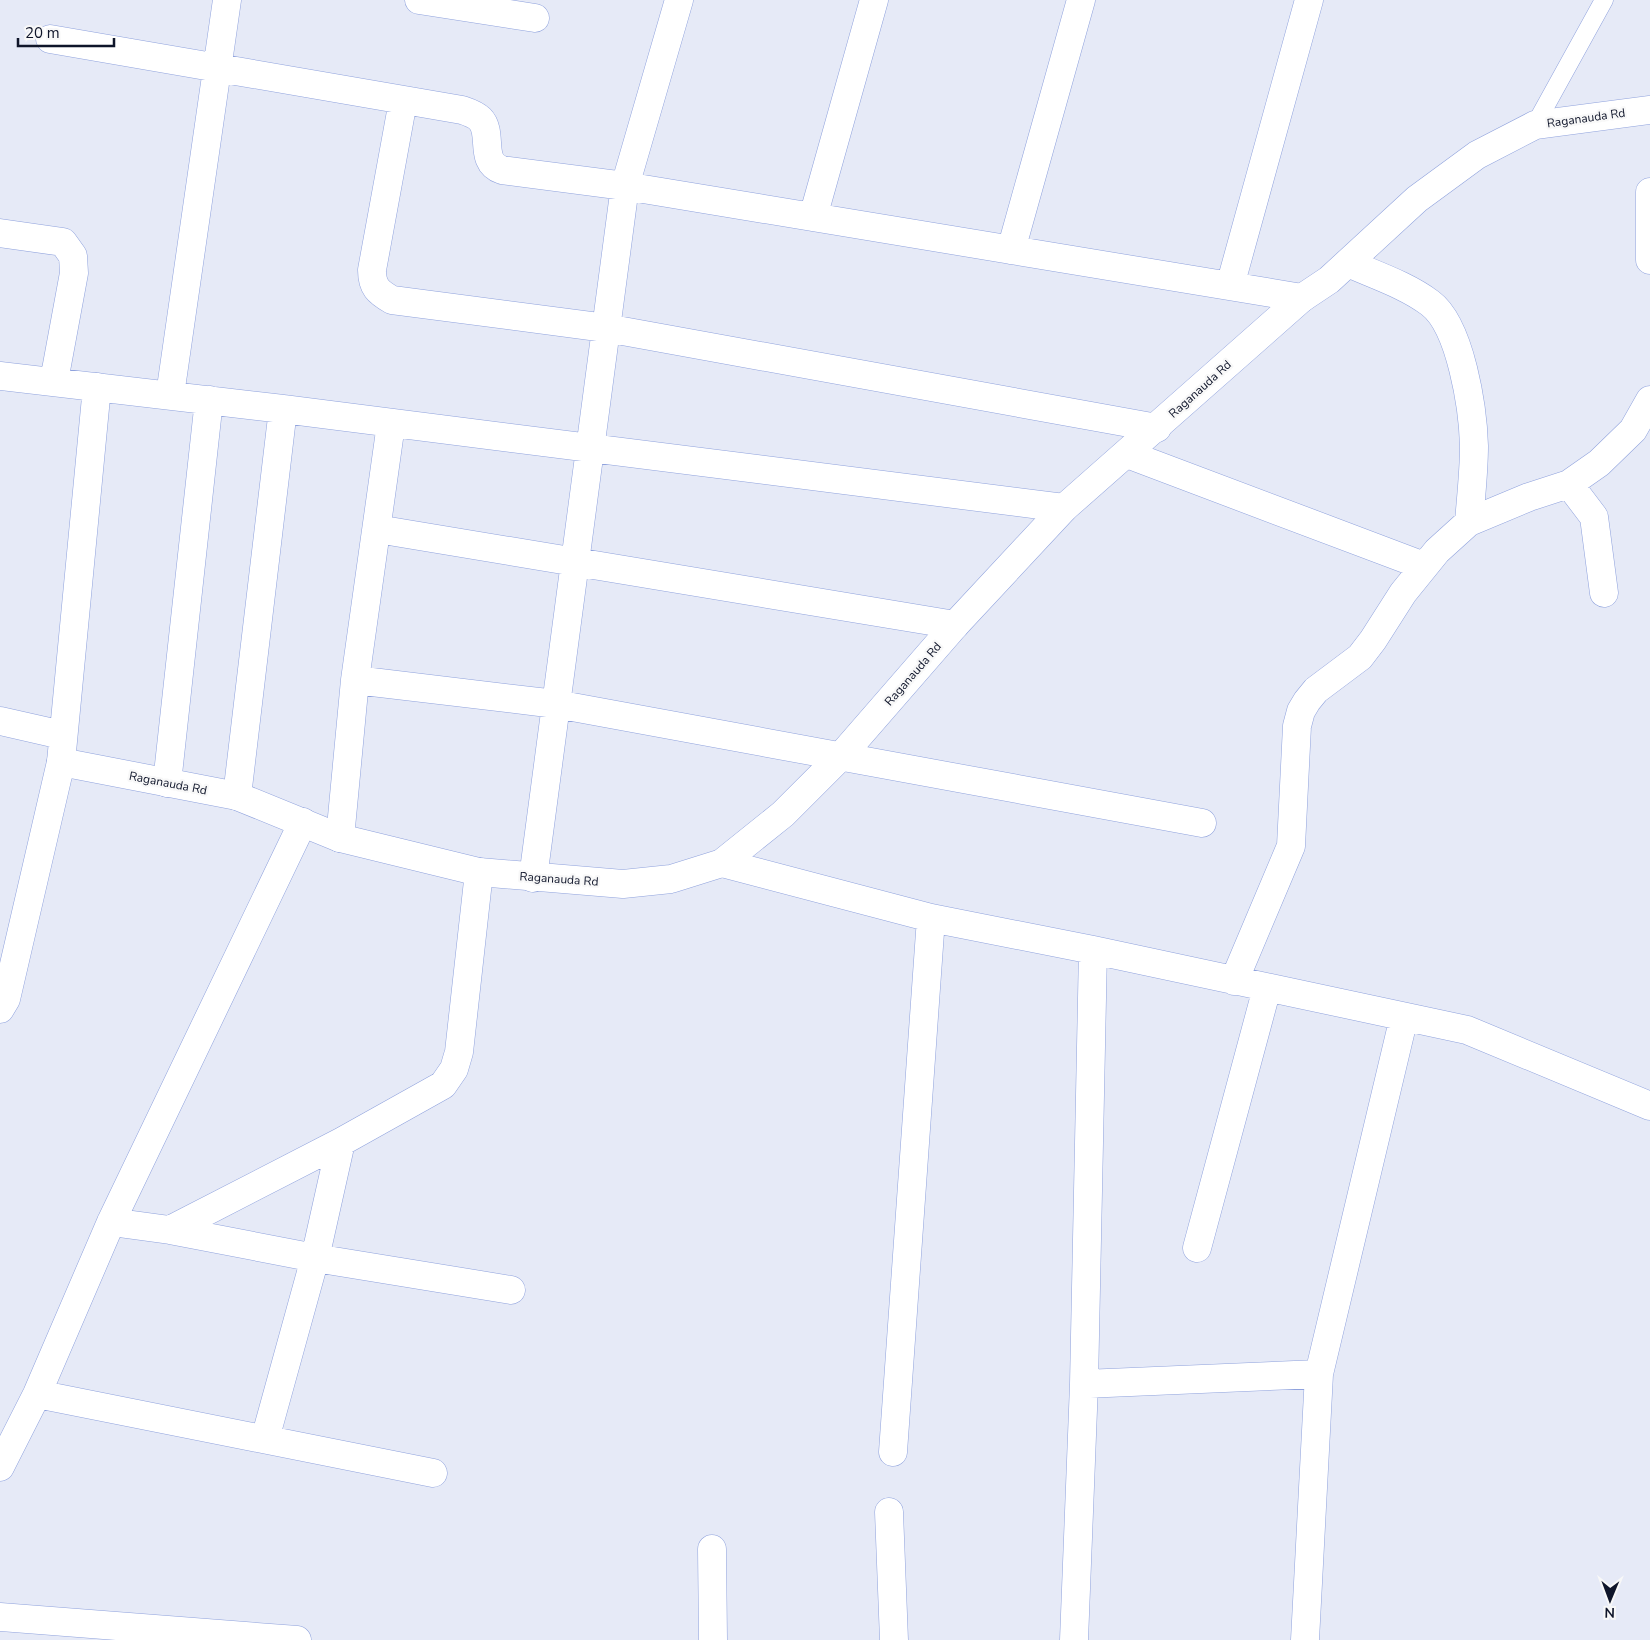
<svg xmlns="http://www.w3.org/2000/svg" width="1650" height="1640" font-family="'Nunito Sans',sans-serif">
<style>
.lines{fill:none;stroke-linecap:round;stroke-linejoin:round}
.service-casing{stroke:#8fa2dd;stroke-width:19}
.minor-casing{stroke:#8fa2dd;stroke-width:29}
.tertiary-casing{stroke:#8fa2dd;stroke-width:29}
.service{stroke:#fff;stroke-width:18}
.minor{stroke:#fff;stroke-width:28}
.tertiary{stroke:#fff;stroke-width:28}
.labels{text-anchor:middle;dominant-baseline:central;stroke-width:4.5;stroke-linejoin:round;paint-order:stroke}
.street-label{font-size:12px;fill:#0f152a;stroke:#f8f8f8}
</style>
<rect width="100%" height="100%" fill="#e6eaf7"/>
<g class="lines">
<g class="service-casing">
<path id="service" d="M1535,125L1604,0"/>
</g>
<g class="minor-casing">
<path id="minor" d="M419,0L535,18
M50,39L462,110C468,112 475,114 480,119C494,133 478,162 502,170L625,186L1302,298
M403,101L372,270C372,287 378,292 392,300L606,328L1157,428
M1650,192V260
M813,217L874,0
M0,233L63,242L73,256L74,273L54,381
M1011,250L1081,0
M1348,263C1375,275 1406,285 1430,303C1461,326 1473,409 1474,446C1474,471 1471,497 1469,522
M1230,286L1309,0
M0,376L283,409L1064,508
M170,395L227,0
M1127,454L1424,566
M1569,484L1594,517L1604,593
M377,529L955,625
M355,680L556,704L1202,823
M0,721L62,735
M61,762L97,387
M167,783L209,400
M237,796L283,409
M340,838L355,680L391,424
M722,863L931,918L1093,950L1467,1030L1650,1106
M533,878L625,186L679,0
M1234,981L1291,846L1297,726L1301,711L1307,701L1316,690L1360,657L1373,640L1403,593L1437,551L1469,522L1529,497L1569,484L1599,463L1633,430L1650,400
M111,1222L170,1230L341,1142L443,1085L454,1069L459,1052L479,872
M170,1230L315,1258L511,1290
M1197,1248L1267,988
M1084,1384L1319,1374
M37,1394L433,1473
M265,1439L315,1258L341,1142
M893,1452L931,918
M0,1467L37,1394L111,1222L303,822
M889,1512L894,1640
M712,1549L713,1640
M0,1617L297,1640
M1074,1640L1084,1384L1093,950
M1305,1640L1319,1374L1404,1017"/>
</g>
<g class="tertiary-casing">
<path id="tertiary" d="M0,1009L6,999L61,762L237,796L340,838L479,872L623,884L671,879L722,863L783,814L842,755L955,625L1064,508L1302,298L1329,280L1417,199L1477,155L1535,125L1650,110"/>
</g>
<use href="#service" class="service"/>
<use href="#minor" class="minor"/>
<use href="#tertiary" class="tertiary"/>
</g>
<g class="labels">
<g class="street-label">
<text transform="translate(1586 118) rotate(-8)">Raganauda Rd</text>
<text transform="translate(1200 389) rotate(-42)">Raganauda Rd</text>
<text transform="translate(913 674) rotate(-49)">Raganauda Rd</text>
<text transform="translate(168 783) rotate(11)">Raganauda Rd</text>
<text transform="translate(559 879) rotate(4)">Raganauda Rd</text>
</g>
</g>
<g transform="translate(1610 1600) rotate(181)" stroke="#f8f8f8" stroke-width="4" paint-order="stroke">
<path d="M0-4L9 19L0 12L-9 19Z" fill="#0f152a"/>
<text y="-8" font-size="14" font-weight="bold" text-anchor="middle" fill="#0f152a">N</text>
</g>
<path d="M18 38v8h96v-8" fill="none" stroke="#0f152a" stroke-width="2.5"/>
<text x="25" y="38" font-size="15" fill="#0f152a" stroke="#f8f8f8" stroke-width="4" paint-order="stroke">20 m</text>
</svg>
